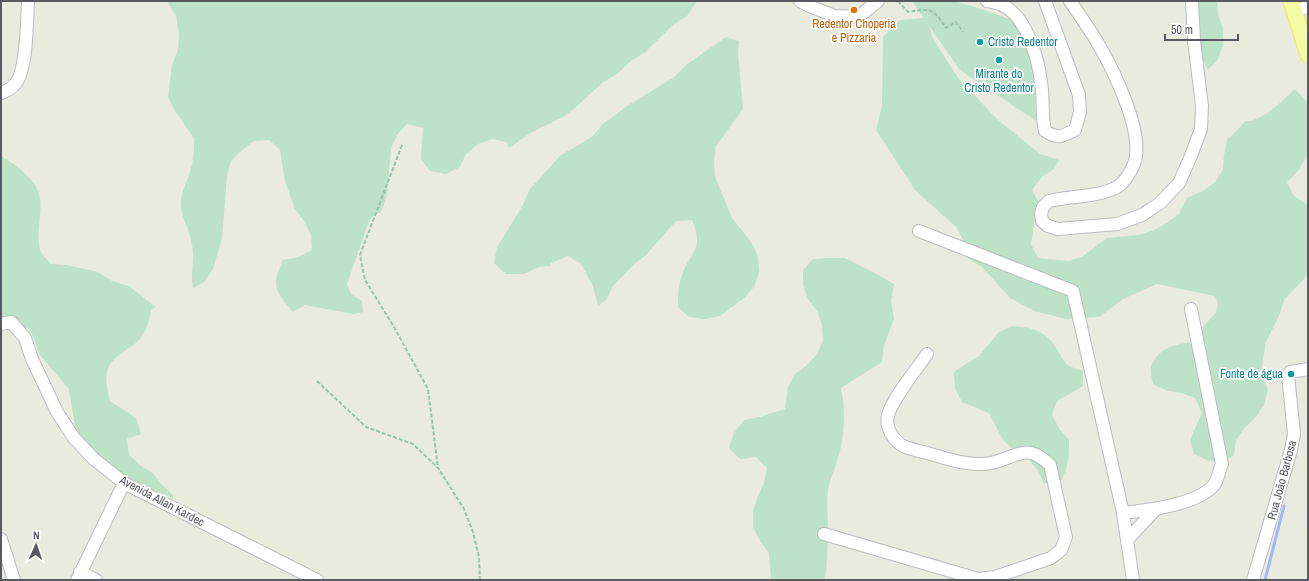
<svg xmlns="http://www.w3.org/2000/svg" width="1309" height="581" font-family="'Archivo Narrow',sans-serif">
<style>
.green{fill:#bce2c7}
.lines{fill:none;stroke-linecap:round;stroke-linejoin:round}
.stream{stroke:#9fb9fb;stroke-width:3}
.minor-casing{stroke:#babbc1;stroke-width:14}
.major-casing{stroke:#ebeb58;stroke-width:17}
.path{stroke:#96c3af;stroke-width:2;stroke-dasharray:4 2;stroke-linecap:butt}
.minor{stroke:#fff;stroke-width:12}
.major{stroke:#f1fca4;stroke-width:15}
.food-dot{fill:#e8710a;stroke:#fff;stroke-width:1.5}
.culture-dot{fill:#0f9aa8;stroke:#fff;stroke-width:1.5}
.labels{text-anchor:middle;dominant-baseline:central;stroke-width:3.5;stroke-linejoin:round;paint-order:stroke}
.food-label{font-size:12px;fill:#c56008;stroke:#fff}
.culture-label{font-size:12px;fill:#0d838f;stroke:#fff;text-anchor:start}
.street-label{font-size:12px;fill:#585a60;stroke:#fff}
</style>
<rect width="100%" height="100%" fill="#eaebdf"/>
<path class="green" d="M167,1H697L687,16L673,25L645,52L631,61L617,74L602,83L575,108L563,117L532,132L509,148L507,142L492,139L478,144L466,154L460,167L446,174L430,171L421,159L423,128L407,124L397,135L391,148L387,194L382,210L380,213H376L369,221L347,284L351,294L362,301L363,312L353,314L305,305L293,312C276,290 270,288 283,260L299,257L312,250L311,235L304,221L295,209L285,181L280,150L269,140L254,141L242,150L231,161L227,176L222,238L213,269L204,282L193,288C190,273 195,259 192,245C190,229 180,217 181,201C182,189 187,182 190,171C194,161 194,149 194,138L175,111L168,97L172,65L178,50L179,34L176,16Z
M912,1H953L972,6L1013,20L1034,63L1036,121L960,70L930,27L932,37L958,78L997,119L1040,154L1059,160L1054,169L1042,177L1032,190L1038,201L1031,244L1038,258L1069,261L1083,256L1107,238L1138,235L1154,230L1167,223L1179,214L1187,198L1203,191L1215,182L1223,170L1224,155L1227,140L1246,121C1262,122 1283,100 1295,89L1308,103V154L1298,171L1287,182L1294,196L1308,205V275L1284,300L1279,316L1266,342L1261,373L1268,390L1264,405L1256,417L1245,427L1236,440L1234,455L1222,463L1207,460L1194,454L1190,440L1202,413L1195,398L1182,393L1167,391L1153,384C1152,379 1150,372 1151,368C1154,352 1173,343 1189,343L1216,312L1218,303L1215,296L1157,284L1123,299L1099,317L1066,319L1034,311L1010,298L982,267L966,257L965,244L956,227L915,190L876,130L882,106L883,37L900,20L924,18Z
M1195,1H1217L1218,15L1223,28V44L1218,59L1208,70L1201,56V41Z
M726,37L739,41L738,54L743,109L716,146L714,161L715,177L732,218L751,242L758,256L759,272L754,287L744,298L720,316L704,319L689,317L678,307C678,296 678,285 682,275C690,250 705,251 692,220L676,221L646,255L634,264L613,286L607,299L598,306L593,286L581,264L568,256L551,263L550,266L538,267L524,274H506L494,263L497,247L523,205L530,189L561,155L592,137L602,125L627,106L674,77L686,65Z
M1,156C14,164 28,173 36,187C47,205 33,232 41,252C43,256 48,260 51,264L67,265L98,272L112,281L129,286L156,307L151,310C149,321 147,330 140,339C130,350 112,355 107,371C105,381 108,392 110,401L136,418L141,434L127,439L129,455L140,465L153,473L162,485L173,495V498L112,473L76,433L69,389L40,355L30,329L2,320L1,318Z
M829,258H845L871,271L894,284L891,301L894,319L884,345L882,362L841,388C846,413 845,437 837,461C834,472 830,478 828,490C826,502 828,514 828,527C828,542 827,558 826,573L824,580H771L769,553L760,541L753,527V511L758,496L764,483L767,468L756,457L740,459L729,448L734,433L744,420L760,417L785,409L788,387L795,374L807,365L817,354L823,341L822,325L817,311L808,299L803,285V270L813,259Z
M1012,326C1027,327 1041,329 1052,342C1058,349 1060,358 1068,365C1072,368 1078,369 1083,371V386L1057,401L1052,415L1059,428L1069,440V455L1066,470L1059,484L1044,483L1037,469L1028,458L1014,450L1003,440L989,413L962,402L955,388L954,373L955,371L979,356L998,333Z"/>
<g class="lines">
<path class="stream" d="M1265,580L1284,506"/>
<g class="minor-casing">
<path id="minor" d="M800,1L809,6L835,16L858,17L878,1
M987,1C992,2 998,3 1002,5C1026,15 1038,58 1041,82C1044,98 1041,115 1045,131C1058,139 1061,137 1075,130L1080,112L1079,95L1045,1
M1070,1C1080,16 1091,31 1100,47C1115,73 1140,126 1136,156C1135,165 1127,179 1120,185C1104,197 1069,196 1049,201L1043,207L1041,214L1042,221L1048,226L1058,229L1117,224L1142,215L1160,203L1179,183L1191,156L1201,129L1202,106L1194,41L1192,1
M1295,12L1308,6
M1,93C7,91 12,88 16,83C27,69 27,20 28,1
M919,231L1073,291L1123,513L1133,580
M1,324L11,322L25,338L32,359L57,412L74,438L94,459L124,483L317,580
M1123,513C1148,510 1197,505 1214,485C1218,480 1219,470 1222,464L1191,309
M824,534L978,579L995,577L1051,558L1061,550L1066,537L1050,465C1023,438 1013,463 983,464C964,465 945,458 927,453C919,451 910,449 903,446C900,445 897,441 894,438C889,432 886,423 888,415C892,399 917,369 927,354
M1,539L14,580
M1127,540L1156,509
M80,572L96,580
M77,580L124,483
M1253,580L1291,450L1294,434L1288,375L1290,372L1308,369"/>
</g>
<g class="major-casing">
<path id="major" d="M1291,1L1308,55"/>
</g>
<path class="path" d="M898,1L908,12C932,8 933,8 946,28L956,22L963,32
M402,145L360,255L365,280L394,327L428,389L438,468
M317,381L366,427L413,444L438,468L464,509L473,532L479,557L480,580"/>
<use href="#minor" class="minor"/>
<use href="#major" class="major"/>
</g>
<circle class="food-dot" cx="854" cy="10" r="4"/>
<g class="culture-dot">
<circle cx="980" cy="42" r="4"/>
<circle cx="999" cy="60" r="4"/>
<circle cx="1291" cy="374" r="4"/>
</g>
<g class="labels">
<g class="food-label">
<text x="854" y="24">Redentor Choperia<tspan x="854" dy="14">e Pizzaria</tspan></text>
</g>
<g class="culture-label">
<text x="988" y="42">Cristo Redentor</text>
<text x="999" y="74" text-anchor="middle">Mirante do<tspan x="999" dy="14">Cristo Redentor</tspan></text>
<text x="1283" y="374" text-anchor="end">Fonte de água</text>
</g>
<g class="street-label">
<text transform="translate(1282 480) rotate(-75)">Rua João Barbosa</text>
<text transform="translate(162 501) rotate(28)">Avenida Allan Kardec</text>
</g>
</g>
<rect width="1309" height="581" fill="none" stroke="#585a60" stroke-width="4"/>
<g transform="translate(36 545) rotate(2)" stroke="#ffffff" stroke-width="3" paint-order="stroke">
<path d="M0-3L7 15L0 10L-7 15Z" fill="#585a60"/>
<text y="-6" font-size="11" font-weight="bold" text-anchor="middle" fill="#585a60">N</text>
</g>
<path d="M1165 34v6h73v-6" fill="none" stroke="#585a60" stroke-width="2"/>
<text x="1171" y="34" font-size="12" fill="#585a60" stroke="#ffffff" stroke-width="3" paint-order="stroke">50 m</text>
</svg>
